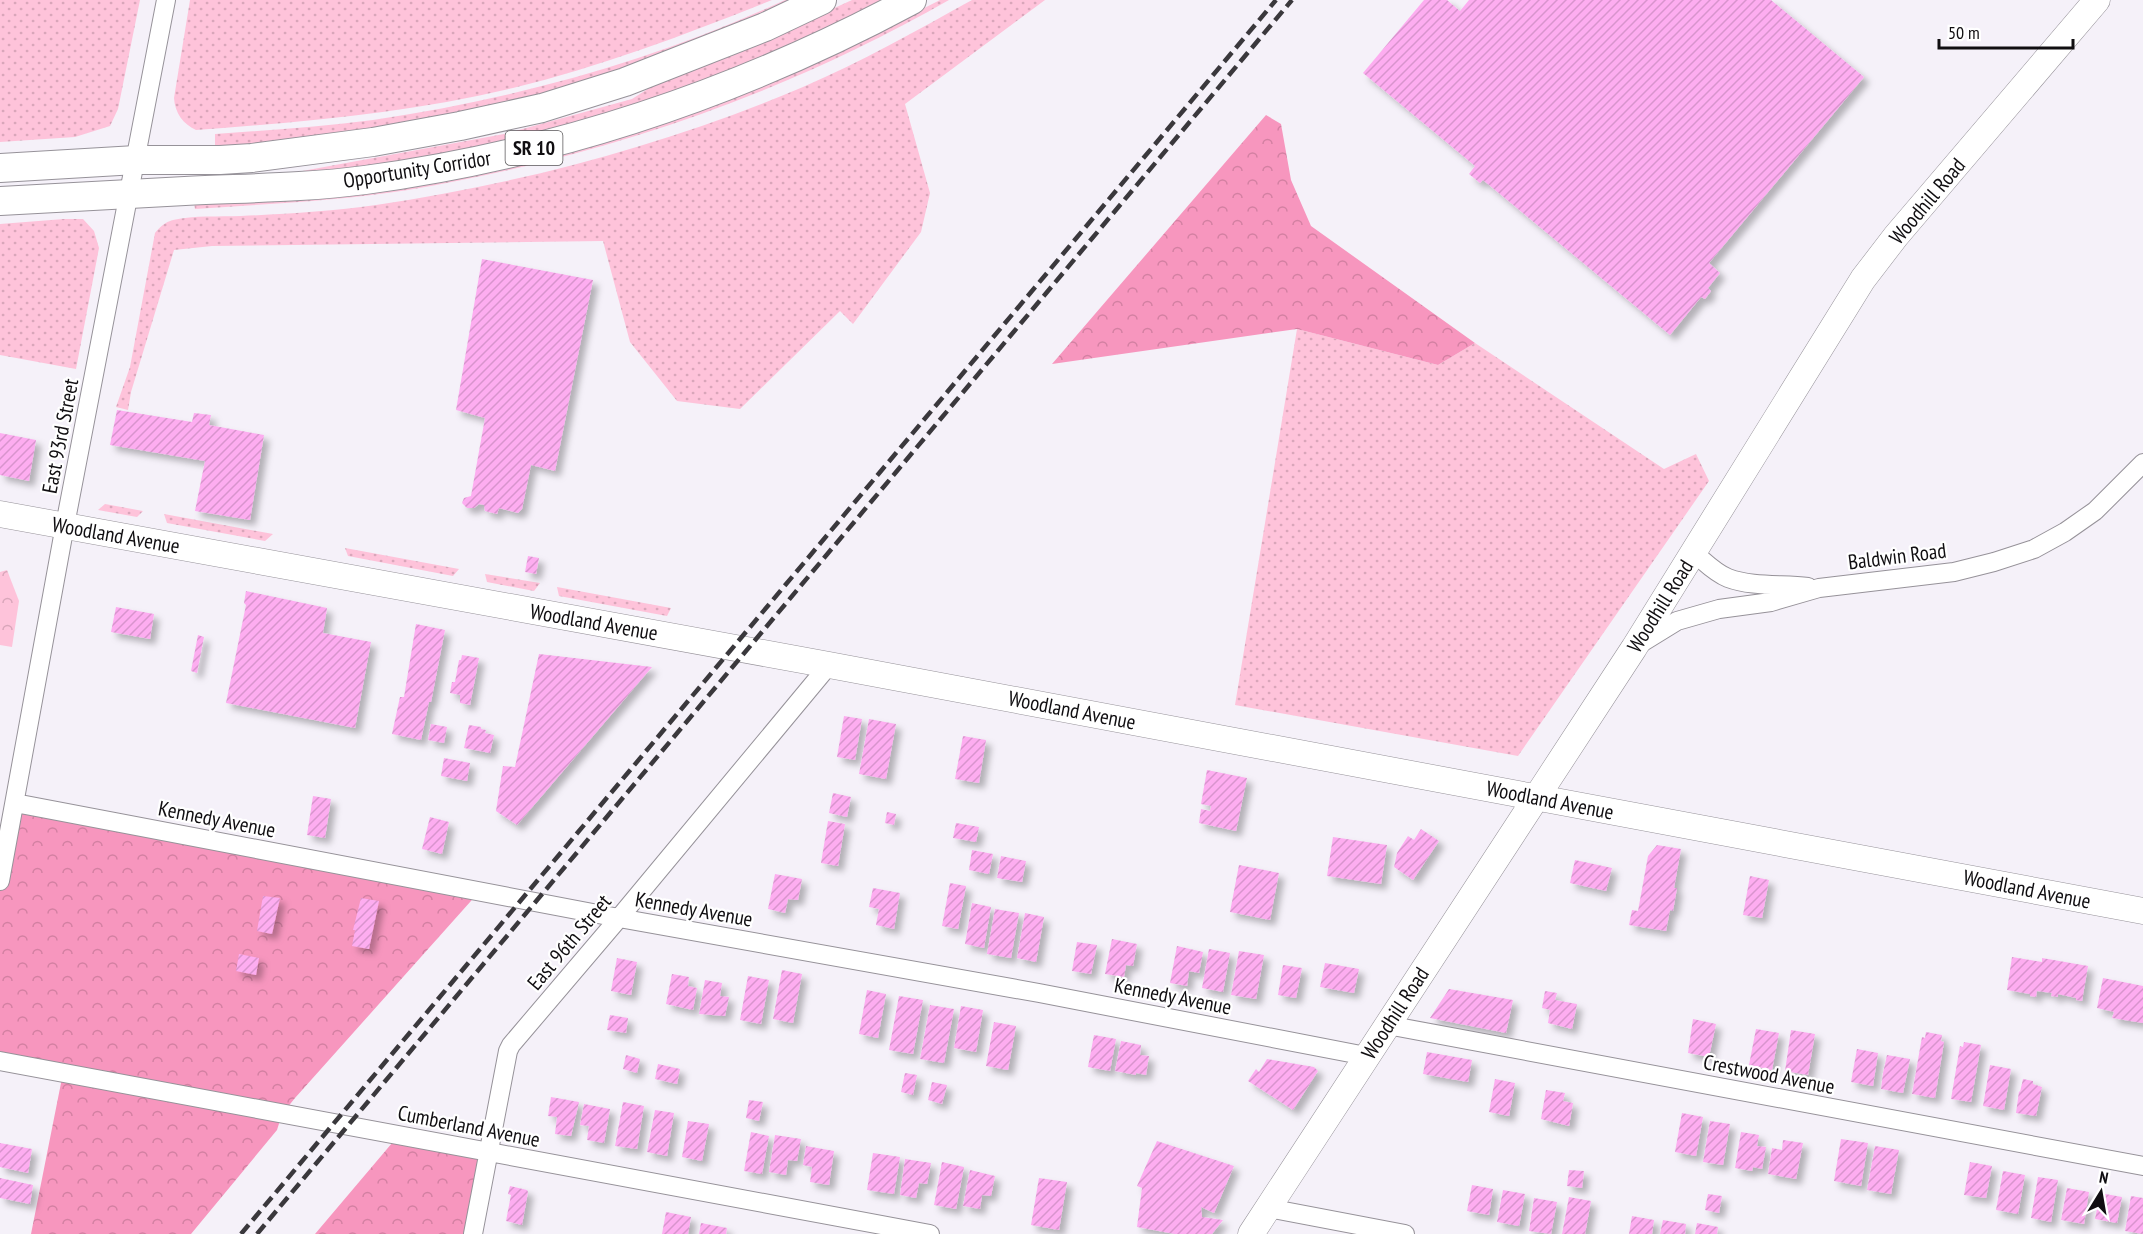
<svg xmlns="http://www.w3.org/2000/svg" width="2143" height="1234" font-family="'PT Sans Narrow',sans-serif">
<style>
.grass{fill:url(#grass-dots)}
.forest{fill:url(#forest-crowns)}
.park{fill:url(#park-crowns)}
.building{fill:url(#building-hatch);filter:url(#shadow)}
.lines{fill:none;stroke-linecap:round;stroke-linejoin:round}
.street-casing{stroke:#969299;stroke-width:20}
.secondary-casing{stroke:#969299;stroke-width:27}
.primary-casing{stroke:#969299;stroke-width:30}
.street{stroke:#fff;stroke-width:18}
.secondary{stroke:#fff;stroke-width:26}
.primary{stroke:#fff;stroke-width:28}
.rail{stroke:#3a383c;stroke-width:4.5;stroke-dasharray:12 6;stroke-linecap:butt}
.labels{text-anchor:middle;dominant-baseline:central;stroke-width:4.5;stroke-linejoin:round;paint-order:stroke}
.shield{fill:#fff;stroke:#585658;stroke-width:1.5}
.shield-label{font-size:20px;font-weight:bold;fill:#100e11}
.street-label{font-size:21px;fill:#100e11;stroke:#fff}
</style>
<defs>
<pattern id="grass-dots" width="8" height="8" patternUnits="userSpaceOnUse" patternTransform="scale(1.5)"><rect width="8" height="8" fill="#fec3da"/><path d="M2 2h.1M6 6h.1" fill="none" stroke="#d9a6ba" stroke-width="1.8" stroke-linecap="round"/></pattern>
<pattern id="forest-crowns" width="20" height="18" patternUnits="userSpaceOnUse" patternTransform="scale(1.5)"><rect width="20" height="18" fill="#f796be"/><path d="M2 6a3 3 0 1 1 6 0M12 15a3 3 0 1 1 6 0" fill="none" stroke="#d380a2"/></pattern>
<pattern id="park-crowns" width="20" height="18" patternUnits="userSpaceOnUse" patternTransform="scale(1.5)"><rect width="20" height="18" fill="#fec3da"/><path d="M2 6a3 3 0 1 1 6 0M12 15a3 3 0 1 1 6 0" fill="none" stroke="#d9a6ba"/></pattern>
<pattern id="building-hatch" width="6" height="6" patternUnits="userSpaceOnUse" patternTransform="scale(1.5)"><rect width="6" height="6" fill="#fdadf0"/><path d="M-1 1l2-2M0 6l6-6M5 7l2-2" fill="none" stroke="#d894cd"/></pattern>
<filter id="shadow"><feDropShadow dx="5.5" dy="5.5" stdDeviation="3" flood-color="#0004"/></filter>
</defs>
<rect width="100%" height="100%" fill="#f5f1f9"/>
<path class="grass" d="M0,0H140L118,109L110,126L75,137L0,142Z
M190,0H772C687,34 602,66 513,88C409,113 302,122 196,130C183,124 175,113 174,98Z
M785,0H805L709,41L559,90L406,123L255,144L215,146V134C267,130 321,127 373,120C514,99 655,61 785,0Z
M852,0H896L664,100L429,160L296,174L297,172L504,134L632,99L665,78L749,47Z
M940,0H949C781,96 598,158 408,190C337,201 266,204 195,209L194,202L435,179L901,20Z
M972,0H1045L905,104L930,193L921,232L853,324L840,311L740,409L677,401L630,342L603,241L212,246L174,250L131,392L128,410L116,407L130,367L155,233C160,227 165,222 173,220C194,215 219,217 241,216C286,214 332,211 376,205C523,183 666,145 803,87C861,62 916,31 972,0Z
M64,219H83L94,231L99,248L76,369L0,355V224Z
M1297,329L1438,365L1475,343L1664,469L1696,454L1709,481L1518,756L1235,705Z
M105,504L143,511L137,517L98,510Z
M164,514L273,534L265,541L167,523Z
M345,548L459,569L453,576L348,556Z
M485,574L540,583L534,591L487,582Z
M557,587L671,608L667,616L559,596Z"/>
<path class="forest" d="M1266,115L1281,124L1291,180L1311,226L1475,343L1438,365L1297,329L1052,364Z
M15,803L479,892L295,1098L282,1114L277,1130L191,1234H31L63,1073L0,1061V881Z
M398,1136L489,1153L473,1234H315Z"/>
<path class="park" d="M7,570L19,601L12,647L0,645V572Z"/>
<path class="building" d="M1424,0H1447L1460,11L1469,0H1771L1864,77L1709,263L1720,273L1708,288L1711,291L1705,299L1701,297L1670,335L1483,180L1480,183L1469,174L1475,166L1363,73Z
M482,259L593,280L555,471L531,465L522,509L518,513L499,508L497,514L485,511L484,505L479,504L474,508H467L462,503L464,498L471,496L485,418L456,410Z
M117,410L192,422L194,413L211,415L209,425L264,435L250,520L195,511L205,461L110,445Z
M0,433L36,440L29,481L0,475Z
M528,556L539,558L536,574L525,572Z
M246,591L327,608L323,633L371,642L355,728L226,703L246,605L244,603Z
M116,607L154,614L150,639L111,632Z
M416,624L445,630L431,702H429L421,740L392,734L400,697H404Z
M198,635L204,637L197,673L191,671Z
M539,654L652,667L517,825L496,811L503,766L515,767Z
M462,655L479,658L470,705L460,703V695L450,693L452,682H455L459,660H461Z
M844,716L862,719L855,760L837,757Z
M869,719L896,724L886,779L859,774Z
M431,724L447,727L444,743L428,740Z
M469,725L481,727V729L486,730L485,733L494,735L490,753L464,748Z
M963,736L986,740L979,783L955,779Z
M444,758L470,763L467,781L441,776Z
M1207,770L1247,778L1236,831L1199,823L1201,809L1210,811L1211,806L1201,804Z
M833,793L851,797L847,817L829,813Z
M313,796L331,799L325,838L307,835Z
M887,812L896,814L894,825L885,823Z
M430,817L449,822L442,854L422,849Z
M828,821L845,824L838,866L821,863Z
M956,823L979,827L976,842L953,838Z
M1421,829L1439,841L1413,880L1394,867L1397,853L1408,836L1414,840Z
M1333,837L1387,845L1381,884L1327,876Z
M1657,845L1681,849L1674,888H1677L1673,911L1670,910L1666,931L1629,925L1632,910L1638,911L1648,856Z
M972,850L993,854L989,874L969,870Z
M1001,856L1026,861L1022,882L997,878Z
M1575,860L1612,868L1606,891L1570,883Z
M1239,865L1279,873L1270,920L1230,912Z
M775,874L802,879L798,900L788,899L785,913L768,909Z
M1750,876L1769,880L1762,918L1743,915Z
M950,883L966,886L958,929L942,926Z
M873,888L900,893L894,929L876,925L879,909L869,907Z
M263,896L280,898L272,934L257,931Z
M361,898L379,901L369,949L352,946L355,930H353Z
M972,903L991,907L984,948L965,944Z
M995,909L1019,913L1011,958L987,954Z
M1025,913L1044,917L1036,962L1017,958Z
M1112,939L1137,944L1133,966L1126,965L1124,977L1105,974Z
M1077,942L1097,945L1091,974L1072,971Z
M1177,946L1203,952L1199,973L1189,971L1187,986L1170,983Z
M1209,949L1230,953L1223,992L1202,988Z
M1239,951L1264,955L1256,999L1231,995Z
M239,954L259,958L256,975L236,971Z
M2012,957L2042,962V958L2088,966L2082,1001L2076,1000V998L2058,994V997L2051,996L2052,993L2037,991L2036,997L2030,996V994L2007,990Z
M617,958L637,962L631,995L611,991Z
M1325,963L1359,969L1354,993L1320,987Z
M1283,965L1302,968L1296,998L1278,995Z
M782,970L802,974L793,1023L773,1019Z
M672,974L689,977L688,986L697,988L693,1010L666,1004Z
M748,976L769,980L761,1024L740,1020Z
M2103,978L2143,986V1023L2112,1018L2114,1012L2097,1008Z
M705,980L722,983L720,996L729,997L725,1016L699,1014Z
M1449,989L1513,1000L1506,1033L1430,1018Z
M867,990L886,994L878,1038L859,1034Z
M1545,991L1557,993L1555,1000L1577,1004L1572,1029L1548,1023L1550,1010L1542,1008Z
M899,996L923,1000L913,1054L889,1050Z
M930,1005L954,1009L944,1063L920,1059Z
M961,1006L983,1010L976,1052L954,1048Z
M610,1015L628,1018L626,1033L607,1030Z
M1693,1019L1716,1024L1709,1057L1688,1053Z
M994,1022L1016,1026L1008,1070L986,1066Z
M1756,1029L1779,1033L1772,1070L1749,1065Z
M1791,1030L1815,1034L1808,1075L1785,1071Z
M1926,1032L1942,1035L1941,1041L1944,1042L1935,1098L1912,1094L1922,1037L1925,1038Z
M1094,1035L1116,1039L1110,1071L1088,1067Z
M1121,1041L1141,1045L1140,1055L1149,1056L1146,1075L1136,1073V1075L1115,1071Z
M1964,1042L1981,1045L1971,1102L1951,1099L1960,1046L1963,1047Z
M1857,1049L1878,1053L1873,1086L1851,1082Z
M1427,1052L1472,1060L1468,1082L1423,1074Z
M626,1055L640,1059L637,1073L623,1069Z
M1887,1055L1910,1059L1903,1093L1881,1089L1883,1073Z
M1267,1059L1314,1067L1318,1071L1293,1110L1248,1081L1256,1069L1259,1072Z
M658,1064L680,1069L677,1084L655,1079Z
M1990,1065L2011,1069L2004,1110L1983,1106Z
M905,1073L917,1075L913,1095L901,1092Z
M1495,1079L1515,1083L1509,1116L1489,1112Z
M2023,1079L2033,1081V1084L2042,1087L2036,1116L2016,1113L2019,1091L2020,1092Z
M932,1082L947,1085L942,1104L928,1100Z
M1546,1090L1565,1093L1563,1101L1573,1103L1569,1126L1541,1119Z
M551,1097L579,1102L571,1136L555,1134L557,1117L548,1116Z
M749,1100L763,1102L759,1121L746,1118Z
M623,1102L644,1106L637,1149L615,1146Z
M584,1104L610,1109L604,1143L587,1140L589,1126L580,1125Z
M655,1110L674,1113L667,1156L647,1152Z
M1682,1113L1703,1117L1696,1156L1675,1152Z
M688,1121L709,1124L702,1161L682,1157Z
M1710,1121L1730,1124L1723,1165L1703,1162Z
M751,1132L769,1136L762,1174L744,1171Z
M1741,1132L1759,1135L1757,1146L1766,1147L1762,1169L1753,1167L1752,1171L1735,1168Z
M775,1135L801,1139L797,1161L788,1160L786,1175L769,1172Z
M1841,1139L1868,1143L1861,1186L1834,1181Z
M1783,1140L1803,1143L1796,1179L1768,1174L1772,1148L1782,1150Z
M1157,1141L1234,1166L1214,1213L1201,1207L1202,1217L1223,1220L1212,1234H1175L1137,1227L1142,1188L1137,1186Z
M0,1143L32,1149L28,1173L0,1167Z
M806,1146L834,1151L829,1185L810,1182L812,1167L803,1165Z
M1875,1146L1899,1150L1891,1194L1867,1190Z
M873,1153L900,1157L894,1194L867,1190Z
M905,1159L931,1163L927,1184L919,1183L916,1198L900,1195Z
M942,1162L964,1167L956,1209L934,1205Z
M1970,1162L1992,1166L1986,1198L1964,1195Z
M970,1170L995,1176L991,1196L982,1195L980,1209L963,1206Z
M1569,1170L1584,1171L1582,1188L1567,1186Z
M2003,1171L2025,1175L2018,1214L1996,1210Z
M2038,1177L2058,1180L2051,1222L2031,1218Z
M0,1178L33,1185L30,1204L0,1198Z
M1039,1178L1067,1182L1059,1230L1031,1225Z
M1472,1185L1493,1189L1489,1215L1467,1211Z
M510,1186L527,1190L528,1192L522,1225L506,1221L511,1195L508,1194Z
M2067,1188L2089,1192L2084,1224L2061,1220Z
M1503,1190L1525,1194L1519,1226L1497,1222Z
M2100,1193L2122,1197L2117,1223L2095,1219Z
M1708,1194L1722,1196L1719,1213L1705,1210Z
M2131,1196L2143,1198V1234L2125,1231Z
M1569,1197L1591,1201L1585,1234H1562Z
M1534,1198L1557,1202L1551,1234L1529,1231Z
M666,1212L691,1217L688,1234H662Z
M1632,1216L1654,1220L1652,1234H1629Z
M1663,1220L1686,1224L1685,1234H1660Z
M701,1223L727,1228L726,1234H699Z
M1697,1223L1718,1227L1717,1234H1695Z"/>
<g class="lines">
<g class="street-casing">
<path id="street" d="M1694,553C1705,562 1715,573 1728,578C1752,587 1782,584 1808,587
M1638,645L1677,621L1719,609L1771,602L1819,588L1954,572L1994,562L2034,549L2065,532L2095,511L2143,463
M15,803L619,918L1039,993L1366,1056
M0,881L65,525L166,0
M1387,1025L2143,1166
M0,1061L930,1234
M1268,1208L1405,1234
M473,1234L508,1051L511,1045L619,918L829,665"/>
</g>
<g class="secondary-casing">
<path id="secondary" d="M0,514L829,665L2143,911
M1251,1234L1634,648L1863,279L1896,236L2097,0"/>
</g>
<g class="primary-casing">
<path id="primary" d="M0,168L136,160H220L252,158L373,142L460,126L542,108L625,82L765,27L822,0
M0,201C62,198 123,194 185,191C245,188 305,188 365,180C557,154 741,92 912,0"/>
</g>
<use href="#street" class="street"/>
<use href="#secondary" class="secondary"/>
<use href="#primary" class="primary"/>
<path class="rail" d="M241,1234L1276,0
M257,1234L1292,0"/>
</g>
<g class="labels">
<rect class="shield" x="505.5" y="131" width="57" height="34" rx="4.5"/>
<g class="shield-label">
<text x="534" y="148">SR 10</text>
</g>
<g class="street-label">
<text transform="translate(417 169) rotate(-9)">Opportunity Corridor</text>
<text transform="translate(1927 201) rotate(-50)">Woodhill Road</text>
<text transform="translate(60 436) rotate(-79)">East 93rd Street</text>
<text transform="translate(116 535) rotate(10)">Woodland Avenue</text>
<text transform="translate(1897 556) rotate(-7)">Baldwin Road</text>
<text transform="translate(1660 606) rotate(-58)">Woodhill Road</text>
<text transform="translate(594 622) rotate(10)">Woodland Avenue</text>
<text transform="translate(1072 710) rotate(11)">Woodland Avenue</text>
<text transform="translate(1550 800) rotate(11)">Woodland Avenue</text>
<text transform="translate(217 819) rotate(11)">Kennedy Avenue</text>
<text transform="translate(2027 889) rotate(11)">Woodland Avenue</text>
<text transform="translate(694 909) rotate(10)">Kennedy Avenue</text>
<text transform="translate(569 942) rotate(-50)">East 96th Street</text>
<text transform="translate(1173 996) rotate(11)">Kennedy Avenue</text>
<text transform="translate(1395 1013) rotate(-57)">Woodhill Road</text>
<text transform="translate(1769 1074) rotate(11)">Crestwood Avenue</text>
<text transform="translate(469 1126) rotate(11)">Cumberland Avenue</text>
</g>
</g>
<g transform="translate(2101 1192) rotate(11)" stroke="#ffffff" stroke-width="4.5" paint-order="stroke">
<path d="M0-4.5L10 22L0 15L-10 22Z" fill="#100e11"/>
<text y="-9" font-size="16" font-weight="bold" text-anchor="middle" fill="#100e11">N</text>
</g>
<path d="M1939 39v9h134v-9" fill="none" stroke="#100e11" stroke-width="3"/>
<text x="1948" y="39" font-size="18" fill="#100e11" stroke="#ffffff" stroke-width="4.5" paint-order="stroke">50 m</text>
</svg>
